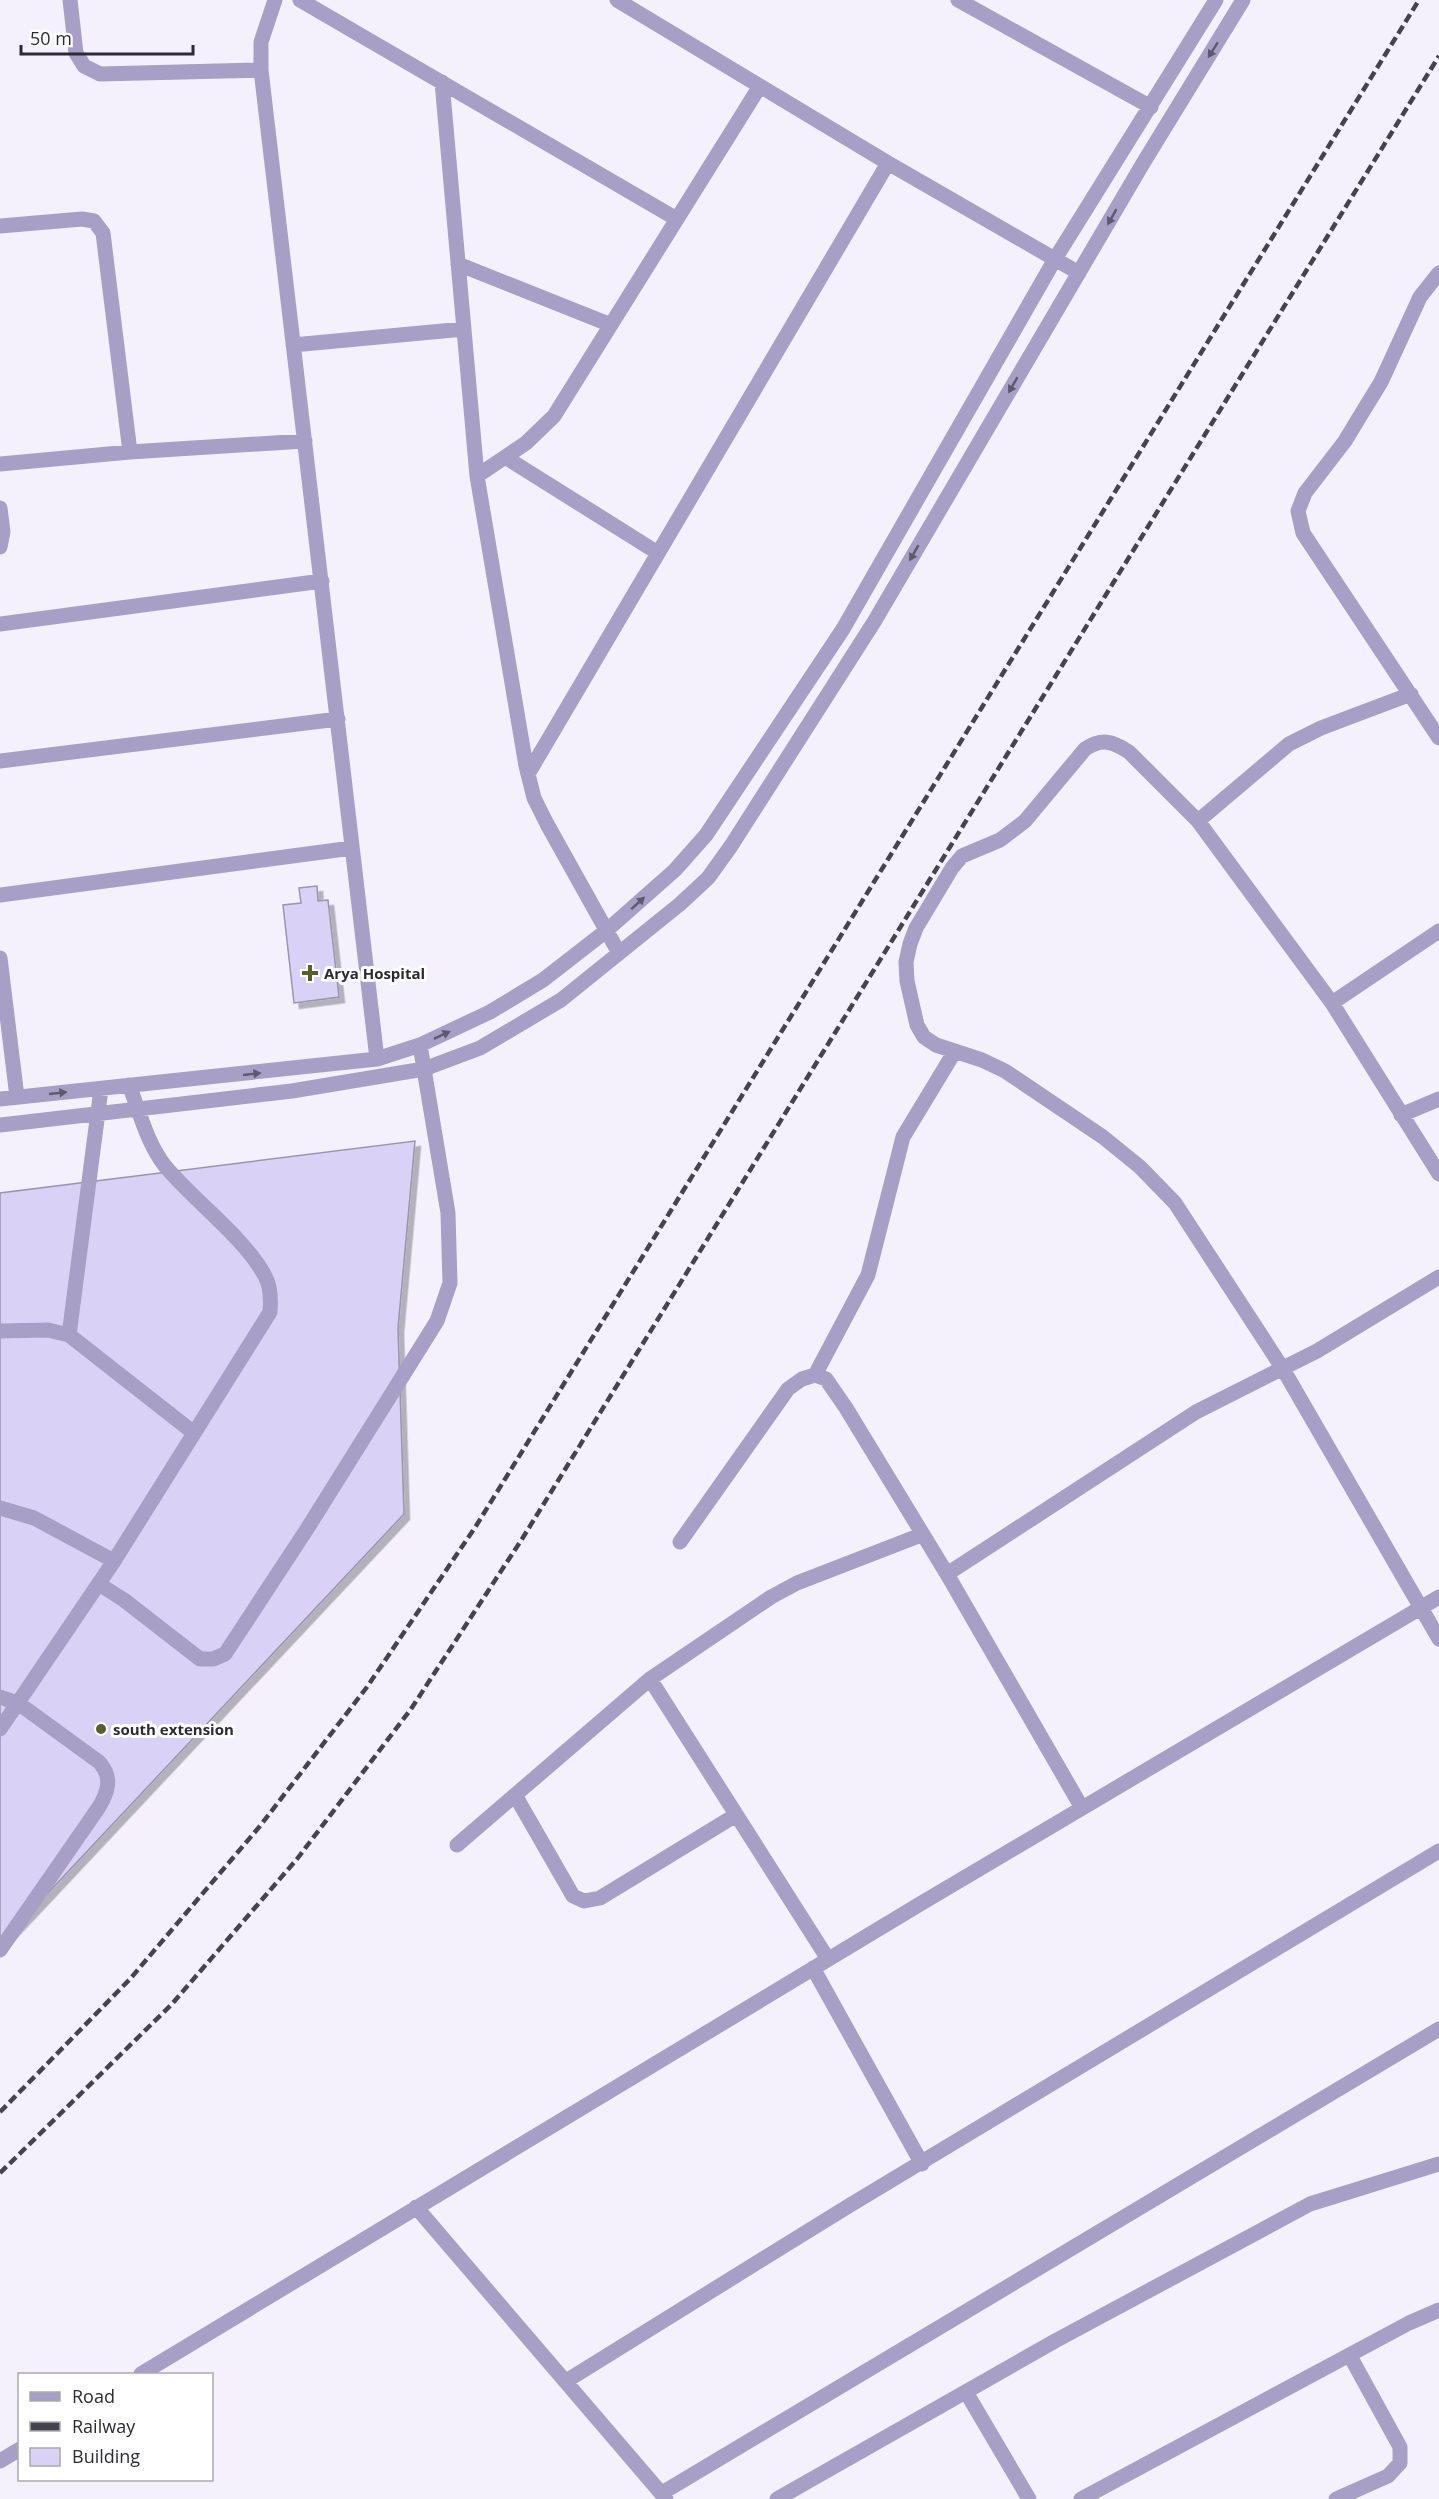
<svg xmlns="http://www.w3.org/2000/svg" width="1439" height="2499" font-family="'Open Sans',sans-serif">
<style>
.building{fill:#dad2f6;stroke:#9a94b0;stroke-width:1.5;filter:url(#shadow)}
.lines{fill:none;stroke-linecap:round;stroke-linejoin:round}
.minor{stroke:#a89fc6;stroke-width:15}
.rail{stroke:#45434e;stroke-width:4.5;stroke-dasharray:9 4.5;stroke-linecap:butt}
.oneway{fill:#5e596f}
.poi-dot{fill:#585e2c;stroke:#fff;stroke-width:2}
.labels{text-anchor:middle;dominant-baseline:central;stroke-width:6;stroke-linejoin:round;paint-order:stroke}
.poi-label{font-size:15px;font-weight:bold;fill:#2c2a35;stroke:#fff;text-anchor:start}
</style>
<defs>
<filter id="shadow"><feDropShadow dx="5.5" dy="5.5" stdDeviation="0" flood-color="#0004"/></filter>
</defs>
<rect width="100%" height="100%" fill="#f4f1fd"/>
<path class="building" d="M317,886L318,901L328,900L339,997L294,1003L283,905L301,903L299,888Z
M415,1141L398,1328L404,1514L0,1944V1193Z"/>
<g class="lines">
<path class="minor" d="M70,0L76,53L84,66L100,74L261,70
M275,0L261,42V70L377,1059
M300,0L675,218
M617,0L888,163L1079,273
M958,0L1151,107
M442,82L477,476L526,766L534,798L547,824L619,953
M0,226L82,219L94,221L103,233L130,452
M458,264L611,325
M1439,273L1420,297L1381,382L1365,408L1345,441L1305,493L1298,511L1303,533L1439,738
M293,345L464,329
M505,457L658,553
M0,464L130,452L305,441
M477,476L526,443L554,416L760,86
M0,508L3,532L0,547
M0,624L322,581
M0,761L338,719
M528,774L888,163
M1198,821L1289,744L1321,728L1411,694
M0,895L352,848
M0,958L17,1097
M1332,1003L1439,931
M0,1099L377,1059L420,1045L490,1012L543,980L606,931L675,870L706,835L843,629L1055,259L1216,0
M1401,1115L1439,1099
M0,1125L292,1091L424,1069L480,1048L561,1000L680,904L708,878L731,846L874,622L1142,165L1243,0
M1439,1174L1332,1003L1198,821L1129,752C1112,741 1102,738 1085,749L1025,821L1000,840L962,856L952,868L916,928L910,944L906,962L907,981L917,1025L924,1037L936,1045L982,1060L1005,1071L1103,1137L1140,1167L1175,1203L1283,1369L1439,1639
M0,1331L48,1330L69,1335L194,1433
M69,1335L101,1089
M815,1375L868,1275L903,1137L955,1051
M0,1508L34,1518L114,1561
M680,1542L788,1389L802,1379L815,1375L826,1379L846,1408L947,1574L1082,1808
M947,1574L1196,1412L1317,1351L1439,1277
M99,1584L124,1600L200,1659H213L225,1654L307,1529L437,1321L450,1283L448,1213L420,1045
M650,1679L828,1959
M0,1697L18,1703L99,1762C113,1777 108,1792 99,1807L0,1950
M0,1729L114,1561L270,1312C271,1300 271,1287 265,1276C244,1237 194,1201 165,1166C147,1143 140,1113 129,1085
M515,1795L573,1896L584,1901L600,1898L736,1815
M457,1845L650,1679L771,1597L797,1583L921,1535
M813,1968L922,2164
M416,2207L666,2499
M141,2374L920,1904L1439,1597
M566,2381L850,2205L1439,1851
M966,2392L1029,2499
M0,2461L20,2449
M662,2493L1439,2029
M777,2499L1055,2341L1310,2204L1439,2164
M1081,2499L1409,2323L1439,2310
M1336,2499L1388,2476L1400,2463V2447L1350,2356"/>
<path class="rail" d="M0,2112L130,1979L260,1826L367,1687L476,1526L1419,0
M0,2173L172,2004L297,1859L411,1709L522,1539L1439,56"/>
</g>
<defs><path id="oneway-solid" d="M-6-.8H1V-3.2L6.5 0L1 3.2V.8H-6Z" transform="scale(1.5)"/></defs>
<g class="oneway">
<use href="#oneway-solid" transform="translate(1213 50) rotate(122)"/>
<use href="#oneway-solid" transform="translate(1112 217) rotate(120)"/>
<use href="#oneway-solid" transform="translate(1013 385) rotate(120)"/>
<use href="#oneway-solid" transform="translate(914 553) rotate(120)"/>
<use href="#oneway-solid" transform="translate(638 903) rotate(-42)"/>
<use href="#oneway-solid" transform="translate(442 1035) rotate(-25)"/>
<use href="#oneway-solid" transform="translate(252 1074) rotate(-6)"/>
<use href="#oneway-solid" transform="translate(58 1093) rotate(-6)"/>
</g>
<g class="poi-dot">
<path d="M307 964h6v6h6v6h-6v6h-6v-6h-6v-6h6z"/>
<circle cx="101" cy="1729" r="6"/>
</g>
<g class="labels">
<g class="poi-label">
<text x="324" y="973">Arya Hospital</text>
<text x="113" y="1729">south extension</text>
</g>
</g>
<rect x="18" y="2373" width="195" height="108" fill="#ffffff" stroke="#abaaae" stroke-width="1.5"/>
<rect x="30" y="2392" width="30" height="9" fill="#a89fc6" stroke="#abaaae" stroke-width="1.5"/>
<text x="72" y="2403" font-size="18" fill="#2c2a35">Road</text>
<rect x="30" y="2422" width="30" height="9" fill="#45434e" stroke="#abaaae" stroke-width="1.5"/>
<text x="72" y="2433" font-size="18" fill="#2c2a35">Railway</text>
<rect x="30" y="2448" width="30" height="18" fill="#dad2f6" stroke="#abaaae" stroke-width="1.5"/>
<text x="72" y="2463" font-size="18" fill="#2c2a35">Building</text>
<path d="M21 45v9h172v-9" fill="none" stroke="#2c2a35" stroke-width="3"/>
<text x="30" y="45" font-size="18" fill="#2c2a35" stroke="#ffffff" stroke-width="4.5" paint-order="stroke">50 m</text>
</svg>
